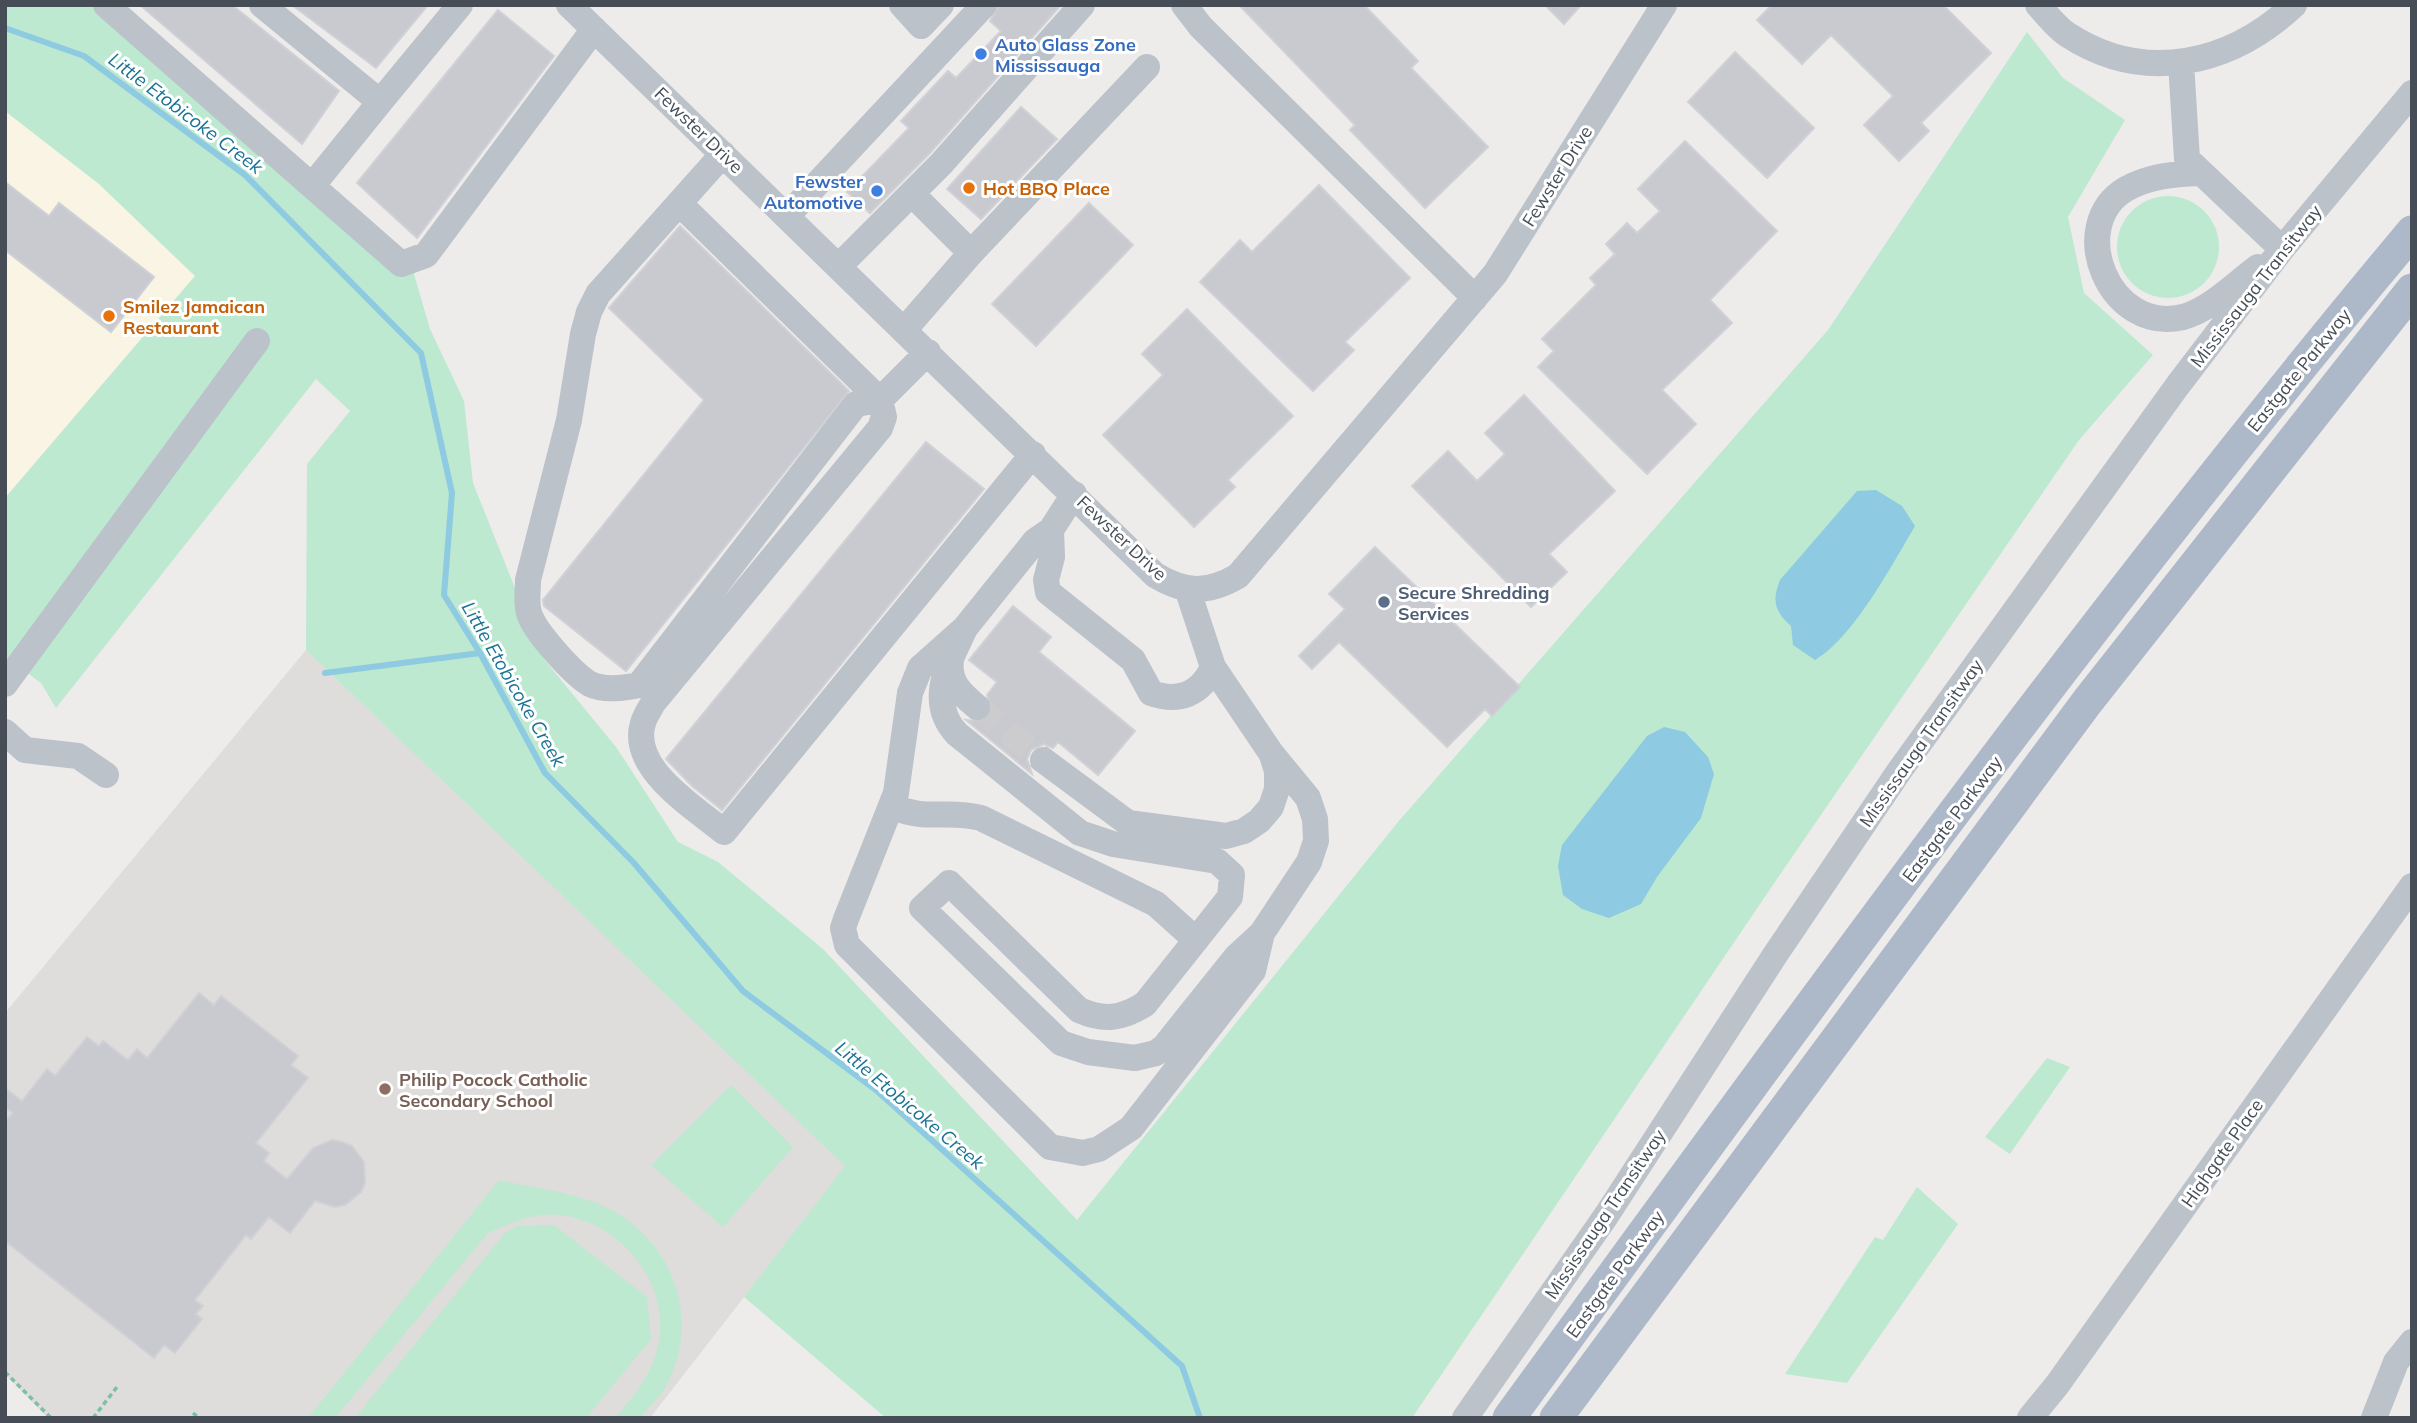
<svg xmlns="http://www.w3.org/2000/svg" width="2417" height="1423" font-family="Mulish,sans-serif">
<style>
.commercial{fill:#f9f4e4}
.education{fill:#dfdcdc}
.green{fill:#bce9d0}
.water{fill:#8ecae1}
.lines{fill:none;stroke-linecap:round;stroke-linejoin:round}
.stream{stroke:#8ecae1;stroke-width:6}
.building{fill:#c9cad0;stroke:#d0d1d6;stroke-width:2}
.minor-tunnel{stroke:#cccbcd;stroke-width:26;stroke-dasharray:26 13;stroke-linecap:butt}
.path{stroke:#78c3a3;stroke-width:3.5;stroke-dasharray:5 3.5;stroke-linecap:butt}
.minor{stroke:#bbc2c9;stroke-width:26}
.major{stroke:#adb9c8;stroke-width:33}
.shop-dot{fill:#3f7fe0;stroke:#fff;stroke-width:2.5}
.food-dot{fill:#e8710a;stroke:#fff;stroke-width:2.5}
.service-dot{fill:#5c6f8a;stroke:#fff;stroke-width:2.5}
.education-dot{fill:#8d6e63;stroke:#fff;stroke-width:2.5}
.labels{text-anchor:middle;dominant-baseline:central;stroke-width:6;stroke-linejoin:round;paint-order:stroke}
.shop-label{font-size:18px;font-weight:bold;fill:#366cbe;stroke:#fff;text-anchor:start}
.street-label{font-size:18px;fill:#464d56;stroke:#fff}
.food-label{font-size:18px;font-weight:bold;fill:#c56008;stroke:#fff;text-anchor:start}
.service-label{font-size:18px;font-weight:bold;fill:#4e5e75;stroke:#fff;text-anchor:start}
.education-label{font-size:18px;font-weight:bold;fill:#785e54;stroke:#fff;text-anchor:start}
.water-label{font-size:19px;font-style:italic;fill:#1a7395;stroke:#fff}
</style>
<rect width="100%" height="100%" fill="#eeebeb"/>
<path class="commercial" d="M5,111L99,184L195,276L5,498Z"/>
<path class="education" d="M306,650L846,1166L650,1418H48L5,1374V1013Z"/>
<path class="green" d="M5,5H108L409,257L430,329L464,401L473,483L543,658L616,747L678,842L718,862L823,949L1077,1220L1398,822L1828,330L2027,32L2063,78L2125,120L2068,217L2084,293L2153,355L2079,440L1781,873L1412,1418H886L744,1297L845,1166L306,650L307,464L350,411L316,379L56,708L41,683L5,656V498L195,276L99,184L5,111Z
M2117 247a51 51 0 1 1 102 0a51 51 0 1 1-102 0Z
M2047,1058L2070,1067L2010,1154L1985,1137Z
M731,1085L793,1147L723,1227L651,1165Z
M499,1180C534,1188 570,1191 603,1206C672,1237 702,1317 667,1384C661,1396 649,1407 640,1418H615C633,1397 650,1378 657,1350C674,1287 622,1222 560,1215C534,1212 510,1223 488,1233L335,1418H308Z
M1917,1187L1958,1224L1847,1383L1785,1374L1875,1237L1883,1240Z
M554,1225L647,1297L651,1339L586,1418H355L505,1233L517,1226Z"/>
<path class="water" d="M1876,490L1902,506L1915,526C1892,565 1853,638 1815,660L1793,645L1791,626C1774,611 1772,600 1780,580L1857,491Z
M1664,727L1685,732L1708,757L1714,774L1701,818L1657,877L1641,904L1609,918L1582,909L1563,895L1558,866L1562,845L1647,736Z"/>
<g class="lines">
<path class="stream" d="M5,28L84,56L245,175L421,353L452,493L444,595L480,653L545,773L633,862L743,991L876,1090L1182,1366L1200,1418
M325,673L480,653"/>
</g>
<path class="building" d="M140,5H232L339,91L302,144Z
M292,5H428L376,68Z
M999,5H1061L930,153L870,213L847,192L909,128L901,121L948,71L956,78L1001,31L990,21Z
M1239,5H1364L1418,61L1411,68L1488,147L1425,208L1350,130L1355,125Z
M1545,5H1581L1564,24Z
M1772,5H1943L1991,53L1921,123L1929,131L1899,161L1864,125L1893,96L1831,35L1802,64L1757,20Z
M498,10L554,56L417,238L357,183Z
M1735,52L1814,128L1767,178L1688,102Z
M1021,107L1057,139L981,219L947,189Z
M1685,141L1777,231L1710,300L1732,323L1662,390L1696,424L1647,474L1538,367L1554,351L1542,339L1596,285L1590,278L1615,254L1606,244L1627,223L1637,233L1660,211L1638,189Z
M5,182L49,216L59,203L154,277L111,332L5,250Z
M1319,185L1410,278L1345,342L1354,350L1313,391L1200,282L1240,240L1252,252Z
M1089,203L1133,245L1036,346L992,304Z
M680,226L849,391L626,671L544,606L543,600L704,400L609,308Z
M1187,309L1293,416L1228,480L1235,487L1194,527L1103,435L1163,375L1142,354Z
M1524,395L1615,491L1549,554L1567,572L1531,607L1412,486L1448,451L1477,481L1505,454L1485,433Z
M926,442L984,489L722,810L692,786L666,759Z
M1375,547L1520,687L1492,716L1485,709L1447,747L1339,642L1312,669L1299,656L1345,609L1329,594Z
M1013,606L1051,637L1039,652L1135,731L1098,775L1058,742L1053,748L1044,744L1031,750L1027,759L1032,774L966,720L982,722L992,710L987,695L997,682L969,660Z
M199,993L214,1005L221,996L298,1056L291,1065L308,1078L256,1143L269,1153L264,1161L287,1179L313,1148L332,1140L342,1142L352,1146L364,1162L365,1183L361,1192L345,1205L335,1207L315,1201L290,1233L269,1217L251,1239L246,1235L195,1300L203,1306L196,1314L202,1319L175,1353L164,1345L154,1358L5,1241V1122L13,1113L5,1107V1088L22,1101L47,1069L55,1076L87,1037L99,1046L103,1041L128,1060L137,1049L147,1058Z"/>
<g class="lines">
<path class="minor-tunnel" d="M977,707L1043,760"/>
<path class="path" d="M5,1372L51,1418
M193,1413L199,1418
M93,1418L117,1387"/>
<path class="minor" d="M106,5L401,264L426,255L594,29
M262,5L380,102L312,186
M569,5L1155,575C1185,593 1207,594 1238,576L1495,274L1664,5
M902,5L921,26L941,5
M1184,5L1201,27L1475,298
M2038,5C2047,15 2057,28 2068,35C2145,85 2231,64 2294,5
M2181,63L2187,159L2282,249
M380,102L460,5
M723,154L598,294L589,312L583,334L569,420L528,580C528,591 526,602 529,613C534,631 573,674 590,684C604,691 624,688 639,685L856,404L880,400L928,352
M2199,173C2174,174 2149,176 2126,189C2065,225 2109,335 2183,317C2211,309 2235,284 2258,267
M679,203L880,400L884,417L880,428L653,703C650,709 645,716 643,723C629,768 694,807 724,832L1033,454
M787,216L984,5
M971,253L1147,67
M839,266L941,164L1082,5
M905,329L971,253L912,194
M1074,494L1051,530L1035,541L965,628L920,668L910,693L896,793L846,919L843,928L847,945L1050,1147L1083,1153L1099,1149L1131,1128L1253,971L1262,933
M1051,530L1052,557L1046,580L1048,592L1133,660L1151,693C1179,703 1201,694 1213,667
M965,628C949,663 926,701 957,734L1080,833L1113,844L1217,861L1232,875L1230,897L1145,1004C1122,1019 1104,1021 1079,1010L949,883L922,908L1061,1043L1088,1052L1135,1058L1156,1053L1164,1047L1236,957L1262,933L1309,862L1316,841L1315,819L1308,798L1271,753L1213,667L1187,588
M951,659C948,682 960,693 977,707
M5,684L257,341
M5,732L25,750L78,756L106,775
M1043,760L1128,823L1226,836L1244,831L1259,821L1271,807L1277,789V771L1272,755
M891,806C928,822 946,809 981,818L1156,904L1196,940
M1465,1418L1606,1216L1775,955L1900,770L2178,385L2282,249L2412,93
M2030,1418L2057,1385L2412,886
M2374,1418L2396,1362L2412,1342"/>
<path class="major" d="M1509,1418C1801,1017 2093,613 2412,232
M1556,1418L2087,702L2412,290"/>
</g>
<g class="shop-dot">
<circle cx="981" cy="54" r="7"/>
<circle cx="877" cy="191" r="7"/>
</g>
<g class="food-dot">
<circle cx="969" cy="188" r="7"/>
<circle cx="109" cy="316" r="7"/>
</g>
<circle class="service-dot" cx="1384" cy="602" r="7"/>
<circle class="education-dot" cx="385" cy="1089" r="7"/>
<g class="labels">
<g class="shop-label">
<text x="995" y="44">Auto Glass Zone<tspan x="995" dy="21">Mississauga</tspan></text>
<text x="863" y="181" text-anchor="end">Fewster<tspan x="863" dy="21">Automotive</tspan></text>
</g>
<g class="street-label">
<text transform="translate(699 130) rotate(44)">Fewster Drive</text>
<text transform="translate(1557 176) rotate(-58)">Fewster Drive</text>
<text transform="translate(2256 286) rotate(-52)">Mississauga Transitway</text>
<text transform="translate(2299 370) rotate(-51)">Eastgate Parkway</text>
<text transform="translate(1122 538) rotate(43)">Fewster Drive</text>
<text transform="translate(1921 743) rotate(-55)">Mississauga Transitway</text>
<text transform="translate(1952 819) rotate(-53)">Eastgate Parkway</text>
<text transform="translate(2222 1153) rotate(-55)">Highgate Place</text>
<text transform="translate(1605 1214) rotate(-56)">Mississauga Transitway</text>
<text transform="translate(1615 1274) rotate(-54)">Eastgate Parkway</text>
</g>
<g class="food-label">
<text x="983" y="188">Hot BBQ Place</text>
<text x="123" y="306">Smilez Jamaican<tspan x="123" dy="21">Restaurant</tspan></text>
</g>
<g class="service-label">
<text x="1398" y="592">Secure Shredding<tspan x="1398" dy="21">Services</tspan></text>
</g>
<g class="education-label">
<text x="399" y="1079">Philip Pocock Catholic<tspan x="399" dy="21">Secondary School</tspan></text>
</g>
<g class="water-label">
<text transform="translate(186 113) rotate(37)">Little Etobicoke Creek</text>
<text transform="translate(514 684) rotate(60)">Little Etobicoke Creek</text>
<text transform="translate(910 1105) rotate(40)">Little Etobicoke Creek</text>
</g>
</g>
<rect width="2417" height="1423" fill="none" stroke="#464d56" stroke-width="14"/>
</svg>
